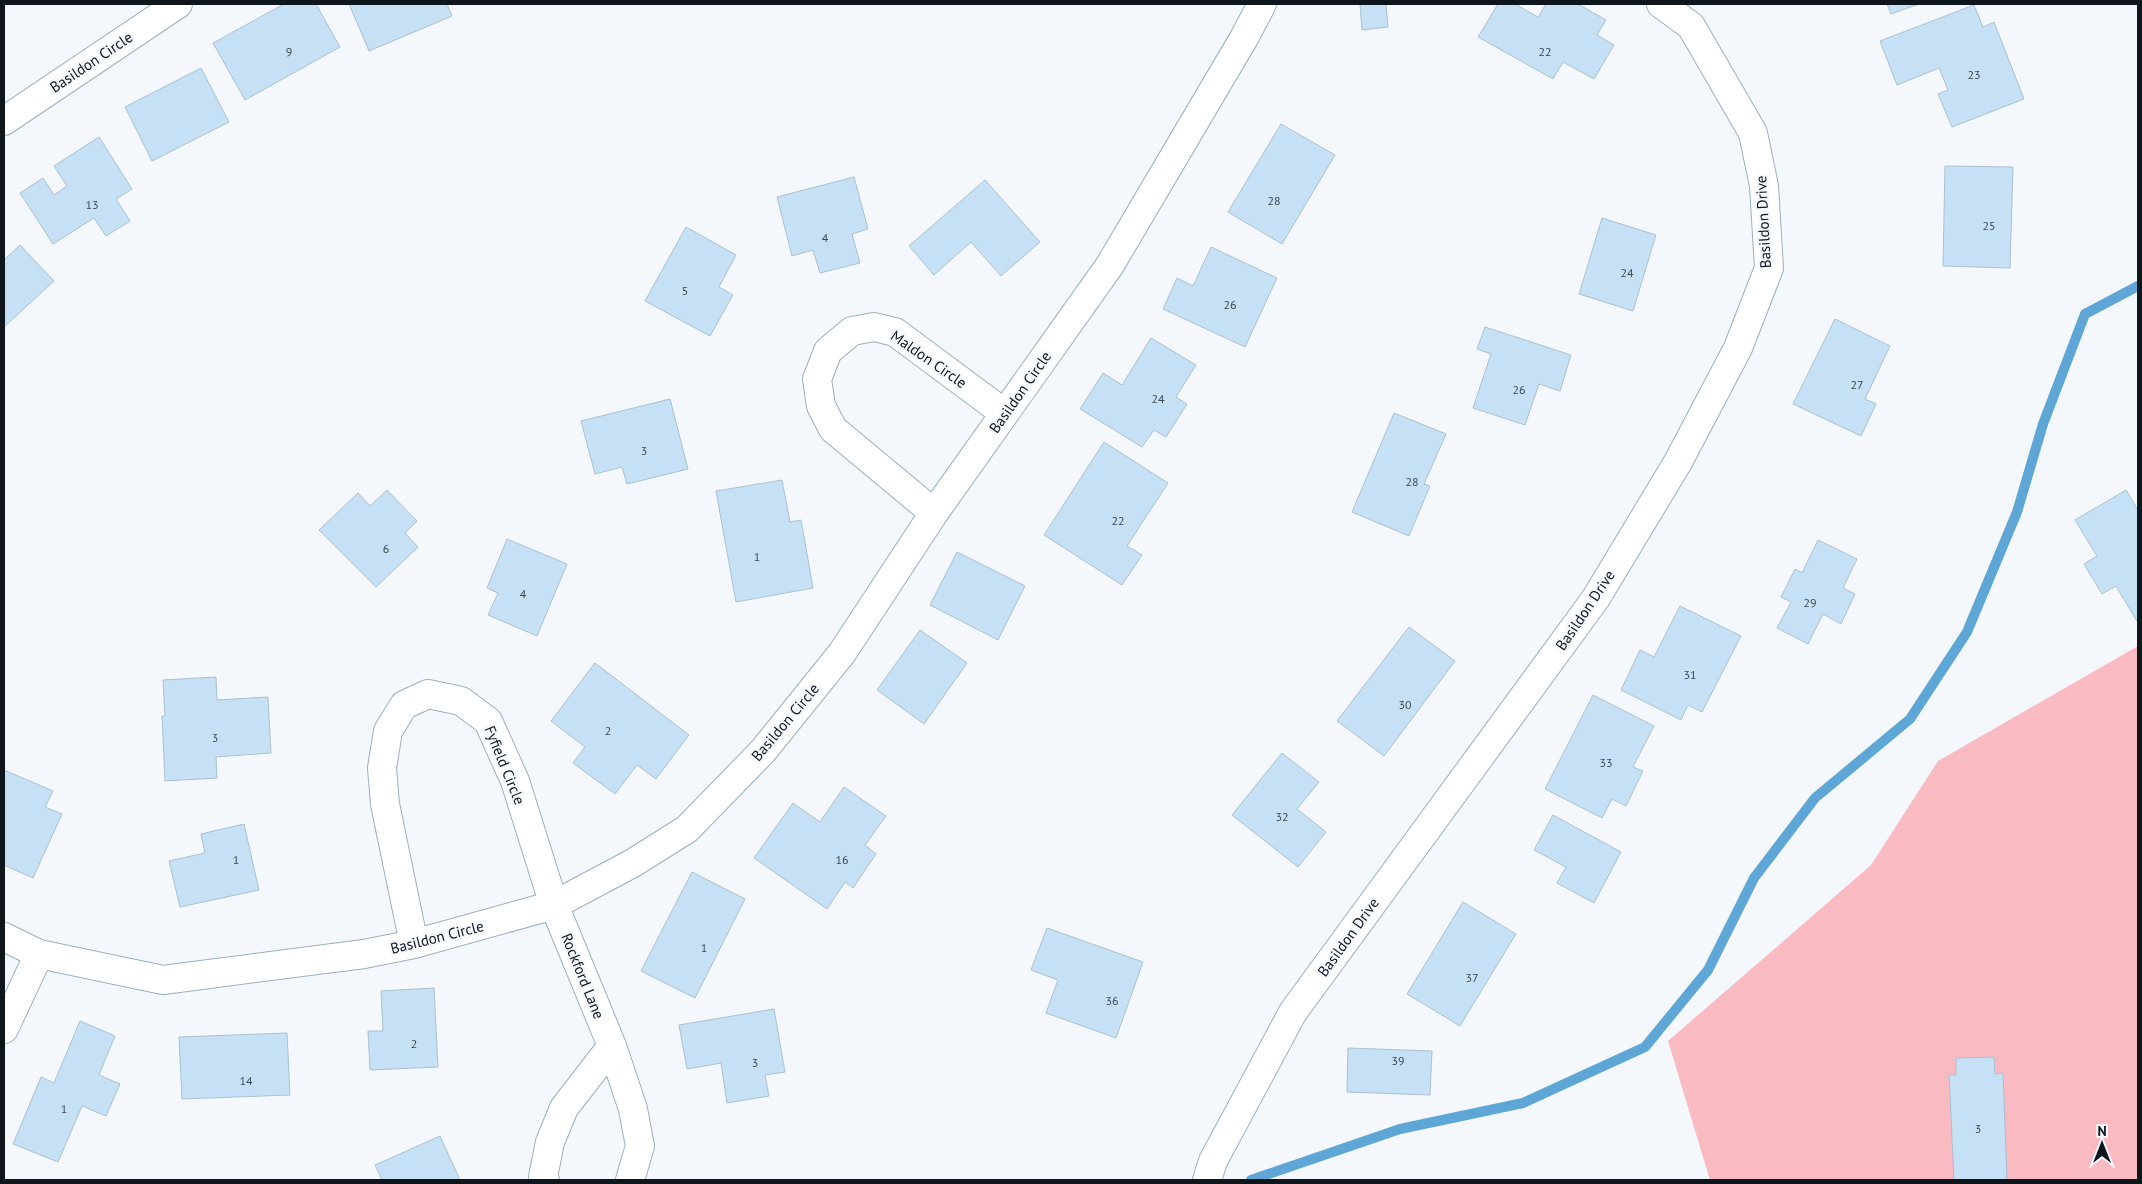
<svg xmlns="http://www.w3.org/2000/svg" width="2142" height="1184" font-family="'PT Sans',sans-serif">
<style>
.green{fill:#f9bac2}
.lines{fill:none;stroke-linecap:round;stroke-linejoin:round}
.stream{stroke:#5ea6d6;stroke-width:10}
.building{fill:#c6e1f5;stroke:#aac0d0}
.minor-casing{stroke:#9ab0c0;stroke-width:30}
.minor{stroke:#fff;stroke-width:28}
.labels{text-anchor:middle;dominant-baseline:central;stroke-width:5;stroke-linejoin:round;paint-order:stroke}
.number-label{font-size:12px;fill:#3c4952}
.street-label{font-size:15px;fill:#0e161c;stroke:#f4f8fc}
</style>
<rect width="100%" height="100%" fill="#f4f8fc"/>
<path class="green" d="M2138,646V1180H1710L1668,1041L1871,865L1938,761Z"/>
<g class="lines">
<path class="stream" d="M1251,1180L1400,1129L1523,1103L1645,1047L1708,970L1754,878L1815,798L1910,719L1967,632L2017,512L2043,424L2085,314L2138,286"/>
</g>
<path class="building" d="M284,4H316L340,47L245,100L213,43Z
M349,4H447L452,16L369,51Z
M1360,4H1386L1388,27L1362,30Z
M1498,4H1515L1538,17L1546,4H1578L1606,20L1597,35L1614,45L1594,79L1563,62L1553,79L1478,37Z
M1887,4H1919L1891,14Z
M1974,5L1983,27L1994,22L2024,99L1952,127L1938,94L1948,90L1939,68L1897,85L1880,41Z
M201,68L229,122L152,161L125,107Z
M1281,124L1335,155L1282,244L1228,212Z
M99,137L132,189L116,199L130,221L106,236L94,218L53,244L20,193L43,178L54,195L67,186L54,166Z
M1945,166L2013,167L2010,268L1943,266Z
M854,177L868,229L852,234L860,263L820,273L813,250L792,256L777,197Z
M985,180L1040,242L1001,276L971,242L934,275L909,246Z
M1602,218L1656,235L1633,311L1579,294Z
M686,227L736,255L719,287L733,295L710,336L645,301Z
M20,245L54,281L4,327V260Z
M1211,247L1277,278L1245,347L1163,309L1177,278L1193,286Z
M1835,319L1890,346L1865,399L1876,404L1861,436L1793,404Z
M1485,327L1571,355L1560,391L1539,384L1525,425L1473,408L1491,354L1477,349Z
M1151,338L1196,365L1176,397L1187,404L1166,437L1154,430L1142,447L1080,409L1103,373L1122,385Z
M670,399L688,469L627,484L622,467L595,474L581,421Z
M1394,413L1446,434L1424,484L1430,486L1409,536L1352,512Z
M1104,442L1168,483L1127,546L1142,555L1122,585L1044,535Z
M782,480L790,522L801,520L813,588L736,602L716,491Z
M387,490L417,521L405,533L418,547L376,587L319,530L358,493L370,506Z
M2126,490L2138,510V623L2116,586L2102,594L2084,564L2097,556L2075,520Z
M507,539L567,564L537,636L488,615L498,593L487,588Z
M1818,540L1857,559L1843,588L1855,594L1841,624L1823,614L1808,644L1777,628L1791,602L1781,597L1795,569L1802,573Z
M957,552L1025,586L998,640L930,605Z
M1680,606L1741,636L1702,712L1688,705L1681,720L1621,690L1640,650L1654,657Z
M1409,627L1455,661L1384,756L1337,721Z
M920,630L967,663L924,724L877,690Z
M595,663L689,735L656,779L637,765L615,794L573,763L585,747L551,721Z
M216,677L217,700L268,697L271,753L216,757L217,778L165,781L162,716H165L163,680Z
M1593,695L1654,726L1633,767L1643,771L1626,806L1612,799L1602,818L1545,789Z
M1282,753L1319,782L1297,809L1326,832L1298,867L1232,815Z
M4,770L53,791L45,807L62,814L33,878L4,865Z
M844,787L886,816L865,845L876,854L853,888L845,882L827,909L754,858L793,803L820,822Z
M1553,815L1621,852L1594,903L1557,883L1566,867L1534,850Z
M244,824L259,890L180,907L169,861L205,853L201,834Z
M692,872L745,899L695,998L641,971Z
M1463,902L1516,934L1460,1026L1407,994Z
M1047,928L1143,962L1116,1038L1046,1013L1058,980L1031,970Z
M434,988L438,1067L370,1070L368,1031H383L381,991Z
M774,1009L785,1072L765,1075L769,1096L727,1103L721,1063L687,1069L679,1025Z
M80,1021L115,1036L99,1075L120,1084L106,1116L82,1106L58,1162L13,1144L41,1077L54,1083Z
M287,1033L290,1095L182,1099L179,1037Z
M1348,1048L1432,1051L1430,1095L1347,1092Z
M1994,1057L1995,1074L2003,1073L2007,1180H1954L1949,1075H1956V1058Z
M440,1136L460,1180H382L375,1165Z"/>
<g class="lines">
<g class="minor-casing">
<path id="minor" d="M4,121L178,4
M934,513L833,429L821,406L817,379L828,351L852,331L874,327L895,332L1004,413
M4,937L39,954L163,980L364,954L414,944L554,905L633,863L687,829L763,751L842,653L934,513L1110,265L1244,38L1262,4
M414,944L385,804L382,768L388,731L404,705L428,694L461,701L488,721L515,781L554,905L612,1046L633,1109L640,1146L630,1180
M4,1029L39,954
M545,1180L543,1177L550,1142L564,1108L612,1046
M1207,1180L1213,1161L1293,1012L1596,598L1678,462L1738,348L1769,268L1764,186L1753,133L1691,26L1661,4"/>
</g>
<use href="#minor" class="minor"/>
</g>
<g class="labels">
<g class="number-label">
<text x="289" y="51">9</text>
<text x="1545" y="51">22</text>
<text x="1974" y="74">23</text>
<text x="1274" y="200">28</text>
<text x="92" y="204">13</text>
<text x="1989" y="225">25</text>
<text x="825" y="237">4</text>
<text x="1627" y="272">24</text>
<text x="685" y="290">5</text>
<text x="1230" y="304">26</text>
<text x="1857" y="384">27</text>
<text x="1519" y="389">26</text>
<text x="1158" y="398">24</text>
<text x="644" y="450">3</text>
<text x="1412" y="481">28</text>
<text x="1118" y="520">22</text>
<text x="386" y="548">6</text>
<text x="757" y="556">1</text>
<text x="523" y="593">4</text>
<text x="1810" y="602">29</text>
<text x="1690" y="674">31</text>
<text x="1405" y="704">30</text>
<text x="608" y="730">2</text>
<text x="215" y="737">3</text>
<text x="1606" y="762">33</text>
<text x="1282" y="816">32</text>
<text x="236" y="859">1</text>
<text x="842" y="859">16</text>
<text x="704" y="947">1</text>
<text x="1472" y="977">37</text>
<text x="1112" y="1000">36</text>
<text x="414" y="1043">2</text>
<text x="1398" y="1060">39</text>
<text x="755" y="1062">3</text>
<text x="246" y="1080">14</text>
<text x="64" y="1108">1</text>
<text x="1978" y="1128">3</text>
</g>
<g class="street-label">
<text transform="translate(91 62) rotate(-34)">Basildon Circle</text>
<text transform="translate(1763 222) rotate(-93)">Basildon Drive</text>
<text transform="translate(929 359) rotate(35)">Maldon Circle</text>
<text transform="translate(1020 392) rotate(-55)">Basildon Circle</text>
<text transform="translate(1585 610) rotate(-56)">Basildon Drive</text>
<text transform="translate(785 722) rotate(-50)">Basildon Circle</text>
<text transform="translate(505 765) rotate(68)">Fyfield Circle</text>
<text transform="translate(437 937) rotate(-14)">Basildon Circle</text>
<text transform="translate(1348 937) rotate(-54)">Basildon Drive</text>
<text transform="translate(583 976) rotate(68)">Rockford Lane</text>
</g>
</g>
<rect width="2142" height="1184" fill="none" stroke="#0e161c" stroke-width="10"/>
<g transform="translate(2102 1144)" stroke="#f4f8fc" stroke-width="4" paint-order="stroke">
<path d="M0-4L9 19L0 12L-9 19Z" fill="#0e161c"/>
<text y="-8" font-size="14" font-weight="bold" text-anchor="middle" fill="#0e161c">N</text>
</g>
</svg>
